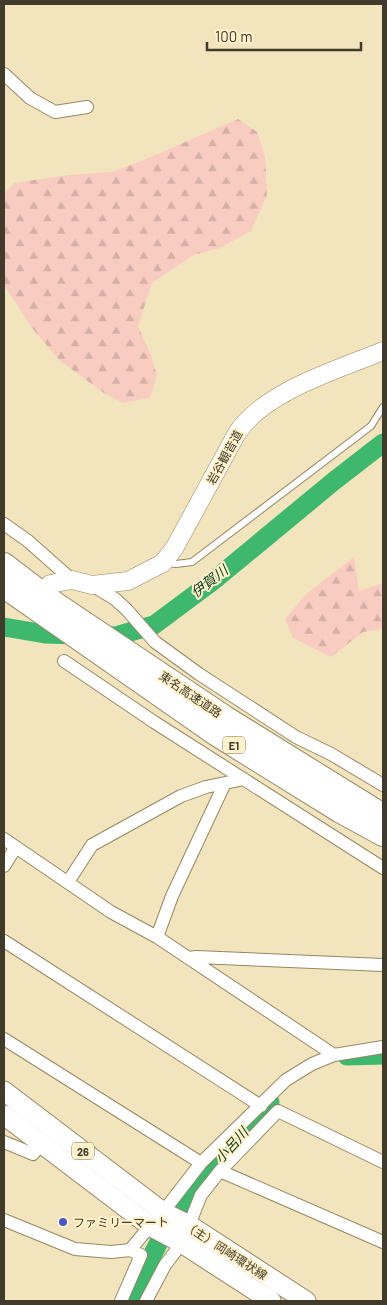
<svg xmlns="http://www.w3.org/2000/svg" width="387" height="1305" font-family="Barlow,'Noto Sans JP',sans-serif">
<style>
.forest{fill:url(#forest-firs)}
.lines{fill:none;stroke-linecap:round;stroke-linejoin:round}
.river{stroke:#3db86d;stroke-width:19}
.lane-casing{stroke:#948863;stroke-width:8}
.street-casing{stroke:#948863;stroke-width:14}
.secondary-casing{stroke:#948863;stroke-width:19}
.primary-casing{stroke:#948863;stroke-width:21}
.highway-casing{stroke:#948863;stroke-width:24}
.lane{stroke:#fff;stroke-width:6}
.street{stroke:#fff;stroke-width:12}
.secondary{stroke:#fff;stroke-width:18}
.primary{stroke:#fff;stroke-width:19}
.highway{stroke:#fff;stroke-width:22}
.poi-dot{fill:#4958cd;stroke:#fff2ca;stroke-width:2}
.labels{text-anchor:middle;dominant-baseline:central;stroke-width:4;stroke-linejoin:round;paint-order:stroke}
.shield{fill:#fff2ca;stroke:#79725b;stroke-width:1}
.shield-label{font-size:11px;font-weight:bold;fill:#403b2b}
.street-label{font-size:12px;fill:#403b2b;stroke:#fff2ca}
.poi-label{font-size:12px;fill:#403b2b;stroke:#fff2ca;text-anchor:start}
.water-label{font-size:14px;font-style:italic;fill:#04381a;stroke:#fff2ca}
</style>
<defs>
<pattern id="forest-firs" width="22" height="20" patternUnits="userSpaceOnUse" patternTransform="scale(1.25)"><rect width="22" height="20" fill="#f9ccc2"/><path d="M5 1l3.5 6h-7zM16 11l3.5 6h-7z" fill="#d6b0a7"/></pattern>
</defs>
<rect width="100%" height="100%" fill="#f2e5bd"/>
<path class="forest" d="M238,119L257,132L265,156L267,195L251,231L220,248L194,255L152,283L138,326L150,353L157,375L150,398L123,403L104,393L59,360L32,328L4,285V194L14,183L68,175L112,172L144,160Z
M354,557L359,591L383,583V629L363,632L331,657L293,638L285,619L306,594Z"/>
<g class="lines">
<path class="river" d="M4,627L45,634L116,636L154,625L213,581L334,481L383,443
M347,1056L383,1055
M132,1301C143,1276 153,1250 168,1226C195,1181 234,1141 270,1102"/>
<g class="lane-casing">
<path id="lane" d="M166,563L176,564L192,562L371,426L383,407"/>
</g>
<g class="street-casing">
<path id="street" d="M4,74L30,98L55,112L87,107
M4,524L28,541L72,580
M92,585L115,599L127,610L155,642L199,674L296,737L331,754L383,785
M64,661L154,722L383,868
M4,839L111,912L157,937L334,1055
M4,866L16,847
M68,882L92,845L181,796L206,787L244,779
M157,937L172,896L225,783
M4,941L261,1106
M188,958L196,957L383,965
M4,1039L201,1163
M4,1142L33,1154L42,1143
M220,1171L383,1242
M163,1212L201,1163L286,1080L312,1064L334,1055L383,1047
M4,1220L75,1249L111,1252L130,1250L150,1226
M121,1301L141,1255L130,1250
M146,1301L165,1265L175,1252L189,1225L201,1195L220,1171L278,1111L383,1162"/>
</g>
<g class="secondary-casing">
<path id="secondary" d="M50,584L72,580L92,585L128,581L163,563L175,547L237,433C265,391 337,370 383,351"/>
</g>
<g class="primary-casing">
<path id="primary" d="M4,1091L163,1212L189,1225L306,1301
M4,1115L150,1226L180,1242L271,1301"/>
</g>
<g class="highway-casing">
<path id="highway" d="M4,564L58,605L225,717L383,815
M4,587L215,734L339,811L383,835"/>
</g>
<use href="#lane" class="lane"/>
<use href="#street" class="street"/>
<use href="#secondary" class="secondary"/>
<use href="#primary" class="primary"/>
<use href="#highway" class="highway"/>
</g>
<circle class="poi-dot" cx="63" cy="1222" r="5"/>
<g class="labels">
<g class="shield">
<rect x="223" y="736.5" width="22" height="17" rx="4"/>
<rect x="72" y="1142.5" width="22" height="17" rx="4"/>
</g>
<g class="shield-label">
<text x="234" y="745">E1</text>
<text x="83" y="1151">26</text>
</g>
<g class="street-label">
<text transform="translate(224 457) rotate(-61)">岩谷観音道</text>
<text transform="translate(191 694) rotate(34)">東名高速道路</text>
<text transform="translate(226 1250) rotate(33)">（主）岡崎環状線</text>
</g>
<g class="poi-label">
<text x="73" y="1222">ファミリーマート</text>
</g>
<g class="water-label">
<text transform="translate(209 581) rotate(-38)">伊賀川</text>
<text transform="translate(231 1145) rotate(-48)">小呂川</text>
</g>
</g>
<rect width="387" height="1305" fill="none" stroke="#403b2b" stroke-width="10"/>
<path d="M207 42v8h154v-8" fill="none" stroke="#403b2b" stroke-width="2.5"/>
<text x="215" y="42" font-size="15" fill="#403b2b" stroke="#fff2ca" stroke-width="4" paint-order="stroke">100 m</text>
</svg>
